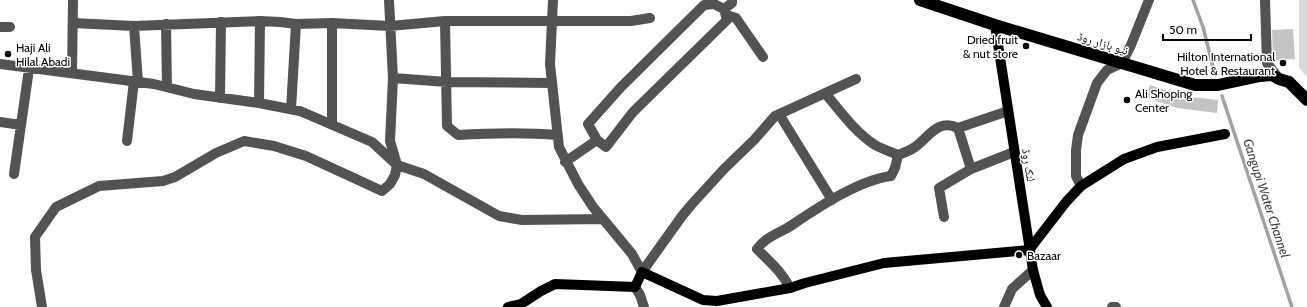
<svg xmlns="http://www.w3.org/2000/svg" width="1307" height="307" font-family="Cabin,'Noto Naskh Arabic',sans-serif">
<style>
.green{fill:#dadada}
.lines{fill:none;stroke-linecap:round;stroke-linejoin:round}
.stream{stroke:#a1a1a1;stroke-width:3.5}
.building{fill:#c3c3c3}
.minor{stroke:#535353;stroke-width:10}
.major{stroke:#000;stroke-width:10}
.highway{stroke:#000;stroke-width:12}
.poi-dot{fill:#000;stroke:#fff;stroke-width:1.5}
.labels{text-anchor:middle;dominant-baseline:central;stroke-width:3;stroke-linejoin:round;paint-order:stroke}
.poi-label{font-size:12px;fill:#000;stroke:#fff;text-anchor:start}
.street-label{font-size:12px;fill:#000;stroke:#fff}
.water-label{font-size:13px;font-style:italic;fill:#424242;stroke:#fff}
</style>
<rect width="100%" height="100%" fill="#fff"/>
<path class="green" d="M1299,0H1307V77L1299,68Z"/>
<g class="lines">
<path class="stream" d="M1193,0L1203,27L1215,75
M1222,96L1292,307"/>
</g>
<path class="building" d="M1293,29L1295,59L1273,60L1272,30Z
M1150,85L1182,96L1218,100L1217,113L1177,108L1145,97Z"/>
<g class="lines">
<path class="minor" d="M553,0L550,64L559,147L578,184L593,207L632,254L642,272L682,216L692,204L724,169L754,140L775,116L856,79
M1265,0L1267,63L1279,79
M727,20L730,16L736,18L763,57
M445,21L447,126L458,135C492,133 524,132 557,135
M73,23L134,26L260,21L280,22L296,24L332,23L390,26L445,21H631L650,18
M166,24L167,87
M134,26L138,82
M0,27H10
M0,64L154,84L194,94L259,103L300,111L372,142L397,165L424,174L499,216L522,220L602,219
M72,73L73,0
M393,78L447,82L552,83
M825,93C840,111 855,132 875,145C882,149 891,152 898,155C903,153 910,151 915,147C929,137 938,118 958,128
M220,98L221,22
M259,103L260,21
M291,109L296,24
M1008,111L958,128L971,169L1014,152
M779,114L832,200
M0,122L21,125
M332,125V23
M597,140L606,147L633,112L727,20L724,9
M127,141L134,81
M565,162L597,140L588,124L621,87L704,5L714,4L724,9L732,3V0
M14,174L29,69
M1081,186L1076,176V150L1078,135L1097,83L1107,70L1122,63L1131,45L1149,0
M944,217L939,188L971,169
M635,287L640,295L644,307
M790,288C782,272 770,262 757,249C765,237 780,233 792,225C819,207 859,180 891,176L895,168L898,155
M42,307L36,270L35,237L56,207L99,186L163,181L175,177L216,153L244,141L274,146L306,156L382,191L390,184L395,175L397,165L390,141L393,78L389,0
M1004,307L1012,289L1033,270
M1112,307H1116"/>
<path class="major" d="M995,25L1033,270L1040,295L1047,307
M508,307L521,304L541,291L555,284L635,287L642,272L703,300L717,301L790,288L805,283L884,263L1029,250L1066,202L1081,186L1124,159L1157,147L1225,134"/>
<path class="highway" d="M920,0L995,25L1195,85H1218L1260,76L1272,75L1279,79L1289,82L1307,100"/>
</g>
<g class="poi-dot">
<circle cx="1026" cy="46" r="4"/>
<circle cx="8" cy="54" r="4"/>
<circle cx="1283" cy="63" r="4"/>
<circle cx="1127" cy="100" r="4"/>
<circle cx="1019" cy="255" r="4"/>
</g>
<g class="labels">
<g class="poi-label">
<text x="1018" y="39" text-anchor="end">Dried fruit<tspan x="1018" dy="14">&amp; nut store</tspan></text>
<text x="16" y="47">Haji Ali<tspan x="16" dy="14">Hilal Abadi</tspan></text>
<text x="1275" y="56" text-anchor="end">Hilton International<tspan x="1275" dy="14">Hotel &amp; Restaurant</tspan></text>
<text x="1135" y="93">Ali Shoping<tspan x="1135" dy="14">Center</tspan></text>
<text x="1027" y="255">Bazaar</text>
</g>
<g class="street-label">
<text transform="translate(1103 43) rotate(17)">نیو بازار روڈ</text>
<text transform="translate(1029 165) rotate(81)">لنک روڈ</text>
</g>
<g class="water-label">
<text transform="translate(1267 198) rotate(72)">Gangupi Water Channel</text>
</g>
</g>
<path d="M1163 34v6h88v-6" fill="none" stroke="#000000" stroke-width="2"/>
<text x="1169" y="34" font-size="12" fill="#000000" stroke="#ffffff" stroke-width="3" paint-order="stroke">50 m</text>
</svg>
